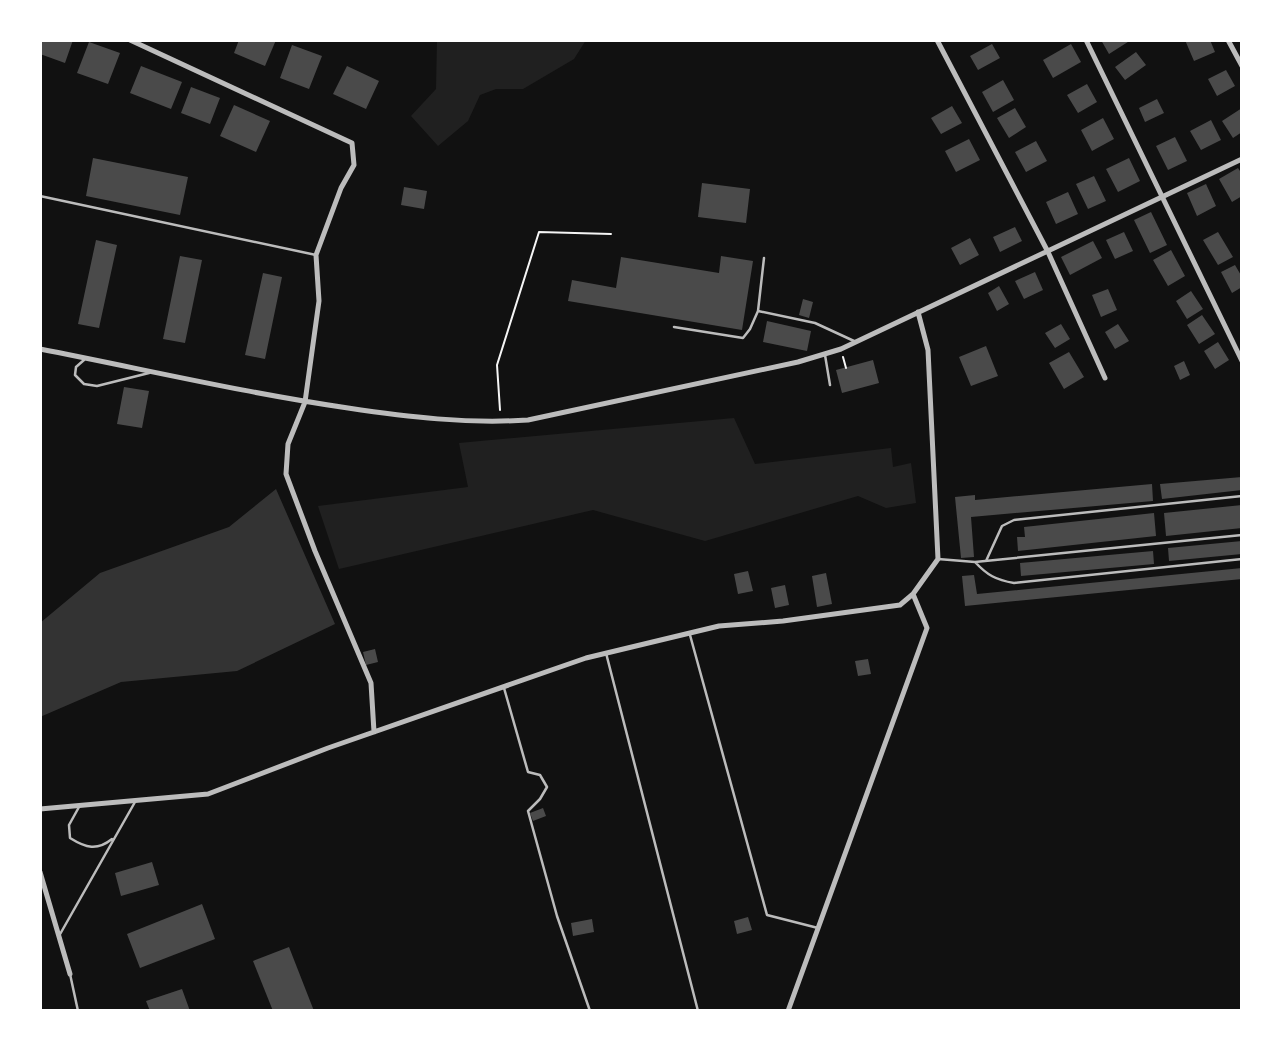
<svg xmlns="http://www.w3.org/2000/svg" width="1282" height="1051" font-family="'Golos Text',sans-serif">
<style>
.green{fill:#202020}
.water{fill:#333}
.building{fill:#4a4a4a}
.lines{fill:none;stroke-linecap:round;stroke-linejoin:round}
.path{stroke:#f5f5f5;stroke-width:2}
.service{stroke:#bcbcbc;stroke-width:2.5}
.minor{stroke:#bcbcbc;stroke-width:5}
</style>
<rect width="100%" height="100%" fill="#111"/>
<path class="green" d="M437,40H586L574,59L523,89H496L480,95L468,121L438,146L411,116L436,89Z
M734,418L755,464L891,448L893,467L911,463L916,503L886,508L858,496L705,541L593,510L339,569L318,506L468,487L459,443Z"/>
<path class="water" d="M276,489L335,624L237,671L121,682L40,717V623L100,573L229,527Z"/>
<path class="building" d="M40,40H73L65,63L40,54Z
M239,40H276L265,66L234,53Z
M1101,40H1131L1109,54Z
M1185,40H1210L1215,52L1194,61Z
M89,42L120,53L108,84L77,73Z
M992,44L1000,58L978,70L970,56Z
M1071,44L1081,62L1053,78L1043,60Z
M292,45L322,56L309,89L280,78Z
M1136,52L1146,65L1125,80L1115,67Z
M141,66L182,82L171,109L130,93Z
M347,66L379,81L366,109L333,94Z
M1226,70L1235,86L1217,96L1208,79Z
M1003,80L1014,100L993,112L982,92Z
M1087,84L1097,102L1078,113L1067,95Z
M191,87L220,98L210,124L181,113Z
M1157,99L1164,113L1145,122L1139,108Z
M234,105L270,121L256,152L220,136Z
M952,106L962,123L941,134L931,118Z
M1015,108L1026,127L1009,138L997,118Z
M1242,108V132L1233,138L1222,121Z
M1103,118L1114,139L1092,151L1081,130Z
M1211,120L1221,140L1201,150L1190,131Z
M1175,137L1187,161L1168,170L1156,146Z
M969,139L980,160L956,172L945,151Z
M1036,141L1047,161L1026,172L1015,152Z
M93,158L188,177L180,215L86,196Z
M1129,158L1140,181L1118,192L1106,169Z
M1238,168L1242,174V196L1232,202L1219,179Z
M1094,176L1106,201L1088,209L1076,184Z
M702,183L750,189L746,223L698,217Z
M1206,184L1216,206L1197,216L1187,193Z
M404,187L427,191L424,209L401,205Z
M1068,192L1078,214L1056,224L1046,202Z
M1151,212L1167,245L1150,253L1134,220Z
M1015,227L1022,241L1000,252L993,237Z
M1124,232L1133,251L1115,259L1106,240Z
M1218,232L1233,257L1218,265L1203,240Z
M970,238L979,255L960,265L951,248Z
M96,240L117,245L99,328L78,324Z
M1093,241L1102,258L1070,275L1061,257Z
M1171,250L1185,276L1168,286L1153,260Z
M180,256L202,260L185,343L163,339Z
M721,256L753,261L742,330L568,301L572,280L616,288L621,257L719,273Z
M1235,265L1242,277V287L1232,293L1221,272Z
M1035,272L1043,290L1024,299L1015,281Z
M263,273L282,277L265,359L245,355Z
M999,286L1009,304L997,311L988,293Z
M1108,289L1117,310L1101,317L1092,295Z
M1191,291L1203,309L1187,319L1176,301Z
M803,299L813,302L809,318L799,315Z
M1202,315L1215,334L1199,344L1187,325Z
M767,321L811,331L807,351L763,342Z
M1061,324L1070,339L1055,348L1045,333Z
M1118,324L1129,341L1115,349L1105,332Z
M1218,342L1229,360L1215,369L1204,351Z
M986,346L998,376L971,386L959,357Z
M1069,352L1084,377L1064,389L1049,363Z
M873,360L879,383L842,393L836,370Z
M1184,361L1190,375L1180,380L1174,366Z
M124,387L149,391L142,428L117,424Z
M1242,477V490L1162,499L1160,484Z
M1152,484L1153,501L971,517L974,557L961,558L955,497L975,495V500Z
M1242,505V528L1166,536L1164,513Z
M1154,513L1156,536L1018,551L1017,537H1025L1024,527Z
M1242,541V554L1169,561L1168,548Z
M1153,551L1154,564L1021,576L1020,563Z
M1242,568V579L965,606L962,576L974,575L977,594Z
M748,571L753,591L738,594L734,574Z
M826,573L832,604L817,607L812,576Z
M785,585L789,605L775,608L771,588Z
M375,649L378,662L366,665L363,652Z
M868,659L871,674L858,676L855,661Z
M543,808L546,816L533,821L530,813Z
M152,862L159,885L121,896L115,873Z
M202,904L215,939L140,968L127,934Z
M748,917L752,930L737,934L734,921Z
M592,919L594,932L573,936L571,923Z
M289,947L314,1011H273L253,961Z
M182,989L190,1011H150L146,1001Z"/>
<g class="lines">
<path class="path" d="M843,357L846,368
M500,410L497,365L539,232L611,234"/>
<path class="service" d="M40,196L316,255
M764,258L758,311L815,323L854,341
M674,327L743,338L750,329L758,311
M825,355L830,385
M84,360L76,367L75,375L84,384L97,386L149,373
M938,559L975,562C987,575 996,580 1014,583L1242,559
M986,561L1002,526L1014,520L1242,496
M975,562L1242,535
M690,635L767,915L818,928
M606,653L698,1011
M504,688L528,772L540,775L547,787L540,799L528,811L557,916L590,1011
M79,807L69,825L70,838C86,848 97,851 112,839
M59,936L135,802
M70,974L78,1011"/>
<path class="minor" d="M130,40L352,143L354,165L341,188L316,255L319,301L305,402L288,444L286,474L315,551L371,683L374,732
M937,40L1048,252L1105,378
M1086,40L1242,361
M1228,40L1242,66
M40,349C143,369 245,393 348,408C408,417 467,424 528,420L798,362L841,349L1242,159
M40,809L208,794L328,748L586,658L719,626L783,621L900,605L913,594L938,559L928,350L918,312
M40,872L70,974
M788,1011L927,628L913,594"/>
</g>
<rect width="1282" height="1051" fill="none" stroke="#ffffff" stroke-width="84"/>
</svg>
